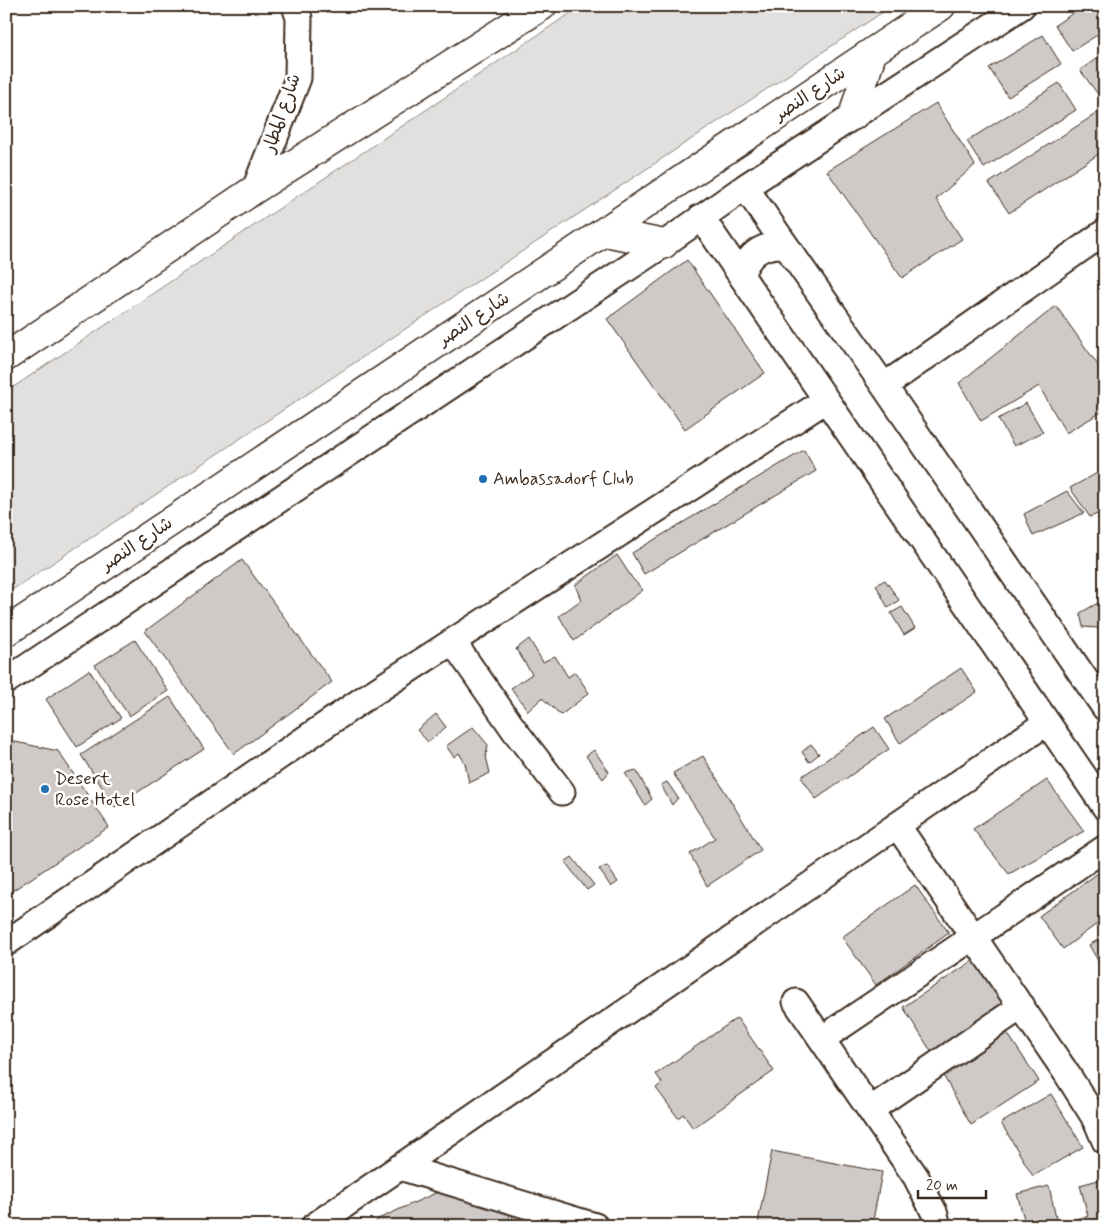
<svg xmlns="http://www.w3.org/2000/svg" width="1111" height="1232" font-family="Mynerve,'Playpen Sans Arabic',sans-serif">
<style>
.green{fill:#e2e0de;stroke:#8e857e}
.building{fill:#cfcac7;stroke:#3b2a1e}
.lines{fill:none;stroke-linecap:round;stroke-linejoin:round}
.minor-casing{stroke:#3b2a1e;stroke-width:29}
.major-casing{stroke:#3b2a1e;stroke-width:31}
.minor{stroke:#fff;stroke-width:25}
.major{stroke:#fff;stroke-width:28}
.poi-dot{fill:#1f6fb2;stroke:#fff;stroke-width:2}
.labels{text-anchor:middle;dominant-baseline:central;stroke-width:5;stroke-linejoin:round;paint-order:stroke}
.street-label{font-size:18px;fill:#3b2a1e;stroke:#fff}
.poi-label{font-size:18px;fill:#3b2a1e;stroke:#fff;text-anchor:start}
</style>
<rect width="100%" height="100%" fill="#fff"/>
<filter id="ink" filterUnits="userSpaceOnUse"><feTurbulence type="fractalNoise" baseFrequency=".02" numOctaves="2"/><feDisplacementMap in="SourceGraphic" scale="10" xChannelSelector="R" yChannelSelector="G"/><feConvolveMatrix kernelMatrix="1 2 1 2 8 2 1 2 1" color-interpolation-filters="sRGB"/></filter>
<g filter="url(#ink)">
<path class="green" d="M581,6H892L6,594V392Z"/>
<path class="building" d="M1084,6H1105V30L1072,51L1055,25Z
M1043,35L1061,64L1008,97L989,68Z
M1105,53V93L1100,97L1080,70Z
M1059,83L1076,110L984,168L967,141Z
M936,103L975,165L936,199L962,239L902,278L827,171Z
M1105,108V150L1009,213L989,183Z
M687,260L765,373L685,429L607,319Z
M1056,306L1105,375V410L1066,433L1039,386L981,421L959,383Z
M1026,403L1043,432L1014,446L998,419Z
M804,450L816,471L644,574L632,553Z
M1101,471L1105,476V511L1090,517L1070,488Z
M1067,491L1084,513L1033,536L1024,514Z
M617,555L632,578L643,590L574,641L559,616L581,600L575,585Z
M242,560L332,682L234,754L145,631Z
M885,580L899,600L888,608L876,585Z
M1105,599V624L1098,628L1083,627L1080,613Z
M902,607L915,628L904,635L891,613Z
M529,639L543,662L555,656L568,677L575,672L589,693L561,715L542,698L528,711L511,688L532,674L516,649Z
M135,640L168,691L129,716L95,665Z
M961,668L977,692L900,743L885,719Z
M89,670L121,718L77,747L46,699Z
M170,697L204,749L115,807L81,755Z
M436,714L446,727L428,742L417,730Z
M473,727L488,745L486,756L490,773L469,783L465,763L459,753L454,757L446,746Z
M874,727L889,749L816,799L801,777Z
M6,740L58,751L109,827L6,895Z
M811,744L819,754L809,762L802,752Z
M594,750L609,772L603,779L586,756Z
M703,756L761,850L707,886L690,854L715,838L673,773Z
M636,770L652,799L645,805L625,773Z
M1047,780L1084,831L1009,874L973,829Z
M667,782L678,798L672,805L661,785Z
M572,857L594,885L587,890L565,862Z
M607,866L618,882L611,887L599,869Z
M1105,868V918L1063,949L1039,916Z
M915,885L949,933L876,985L842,937Z
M1105,936V973L1089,945Z
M977,958L1009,1005L934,1056L903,1007Z
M737,1018L774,1071L693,1128L683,1114L678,1118L656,1088L662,1083L656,1074Z
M1006,1031L1039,1081L971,1125L943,1075Z
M1051,1094L1083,1147L1033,1176L1001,1123Z
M772,1151L882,1172L872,1226H778L758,1222Z
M1102,1179L1105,1191V1226H1026L1017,1194L1049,1186L1057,1223L1088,1216L1080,1185Z
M440,1191L511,1213L506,1226H373L378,1219Z
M514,1212L546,1221L544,1226H510Z"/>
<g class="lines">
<g class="minor-casing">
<path id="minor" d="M745,187L884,386L1105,708
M255,189L298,78L299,18L295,6
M701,217L1105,807
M741,275C749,253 762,244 785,245
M884,386L1105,232
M453,642L515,731L562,792
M6,681L664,244L745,187L1022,6
M897,825L1067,1074L1096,1120L1105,1141
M6,943L362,700L826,400
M796,1002L916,1177L934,1212L938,1226
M822,1039L1105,848
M870,1110L1022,1006
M400,1167L595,1226
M314,1226L1046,723"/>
</g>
<g class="major-casing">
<path id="major" d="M853,116L872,53
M605,232L664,244
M6,357L255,189L542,6
M6,632L941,6"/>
</g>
<use href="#minor" class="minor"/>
<use href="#major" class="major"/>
</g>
</g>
<g class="poi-dot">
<circle cx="483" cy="479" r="5"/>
<circle cx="45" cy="789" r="5"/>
</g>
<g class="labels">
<g class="street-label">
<text transform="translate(810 94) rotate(-34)">شارع النصر</text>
<text transform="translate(282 113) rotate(-71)">شارع المطار</text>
<text transform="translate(474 319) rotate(-34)">شارع النصر</text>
<text transform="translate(137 544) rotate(-34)">شارع النصر</text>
</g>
<g class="poi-label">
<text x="493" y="479">Ambassadorf Club</text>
<text x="55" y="779">Desert<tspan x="55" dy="21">Rose Hotel</tspan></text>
</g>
</g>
<rect width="1111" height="1232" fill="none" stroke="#fff" stroke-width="25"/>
<rect x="12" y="12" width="1086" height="1207" fill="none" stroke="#3b2a1e" stroke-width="2" filter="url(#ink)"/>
<path d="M918 1190v8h68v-8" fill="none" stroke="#3b2a1e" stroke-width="2.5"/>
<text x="926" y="1190" font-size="15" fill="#3b2a1e" stroke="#ffffff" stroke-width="4" paint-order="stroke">20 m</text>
</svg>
